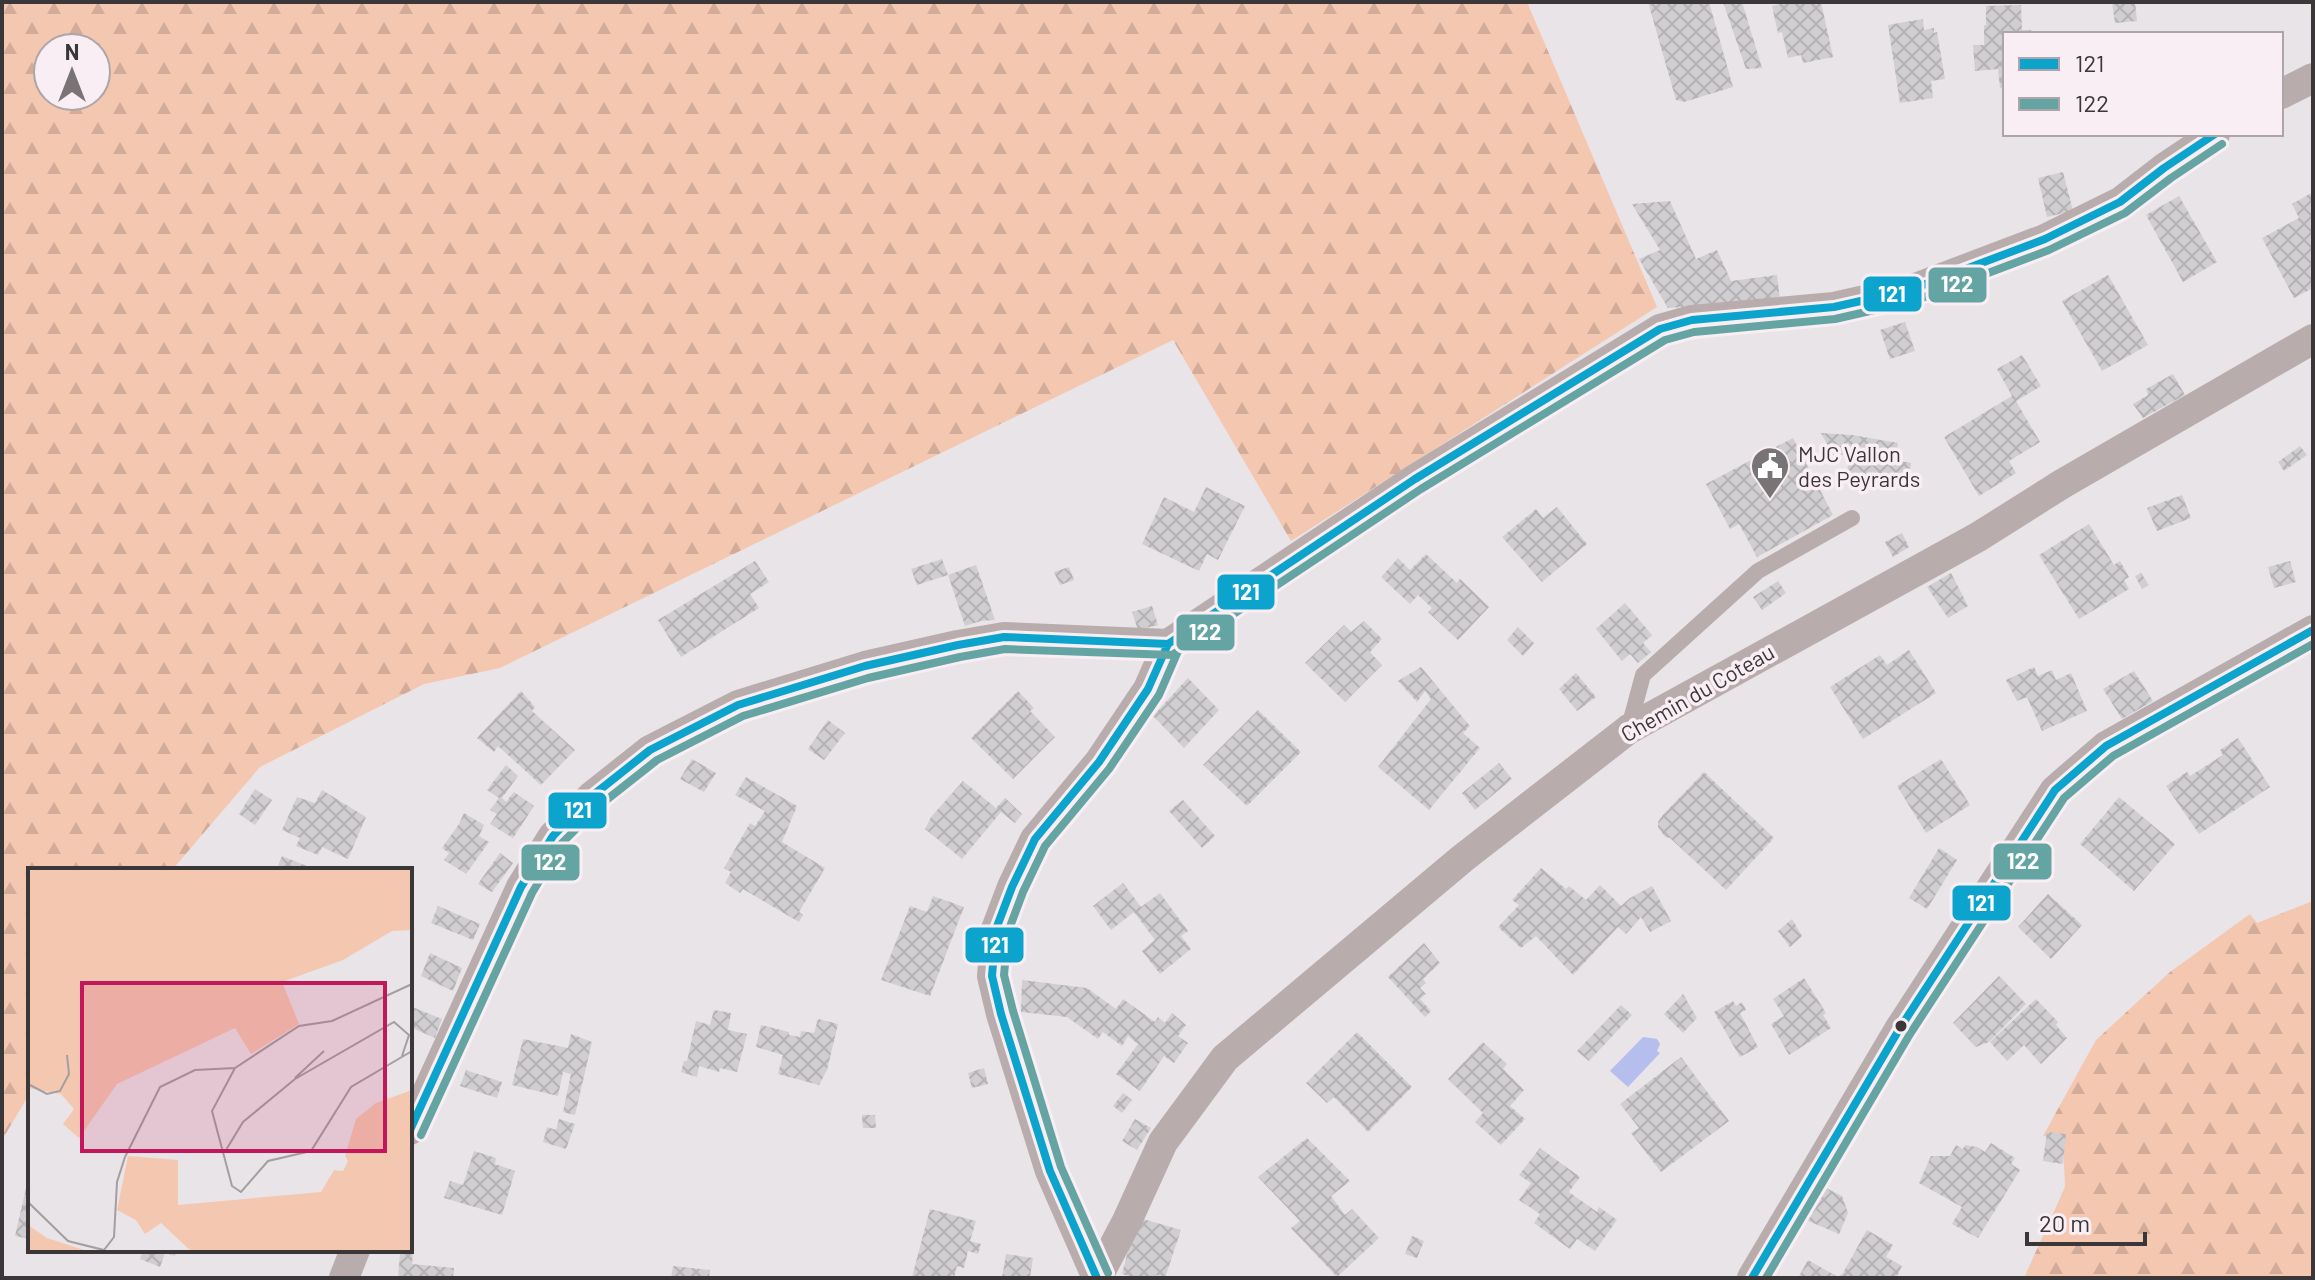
<svg xmlns="http://www.w3.org/2000/svg" width="2315" height="1280" font-family="Barlow,sans-serif">
<style>
.forest{fill:url(#forest-firs);fill-rule:evenodd}
.water{fill:#b6beed}
.building{fill:url(#building-cross-hatch)}
.lines{fill:none;stroke-linecap:round;stroke-linejoin:round}
.service{stroke:#b9acac;stroke-width:16}
.minor{stroke:#b9acac;stroke-width:30}
.bus-1-casing{stroke:#faeef5;stroke-width:14}
.bus-2-casing{stroke:#faeef5;stroke-width:14}
.bus-1{stroke:#0ca4cd;stroke-width:8}
.bus-2{stroke:#64a5a4;stroke-width:8}
.bus-dot{fill:#3b3739;stroke:#faeef5;stroke-width:3}
.labels{text-anchor:middle;dominant-baseline:central;stroke-width:7;stroke-linejoin:round;paint-order:stroke}
.poi-label{font-size:22px;fill:#3b3739;stroke:#faeef5;text-anchor:start}
.street-label{font-size:22px;fill:#3b3739;stroke:#faeef5}
.inset-road{fill:none;stroke:#a39fa1;stroke-width:2}
.view{fill:#c2185b;fill-opacity:0.15;stroke:#c2185b;stroke-width:4}
.inset-edge{fill:none;stroke:#3b3739;stroke-width:4}
.line-badge{stroke:#faeef5;stroke-width:3}
.badge-label{font-size:22px;text-anchor:middle;font-weight:bold;fill:#fff}
</style>
<defs>
<pattern id="forest-firs" width="22" height="20" patternUnits="userSpaceOnUse" patternTransform="scale(2)"><rect width="22" height="20" fill="#f4c7b1"/><path d="M5 1l3.5 6h-7zM16 11l3.5 6h-7z" fill="#d2ac99"/></pattern>
<pattern id="building-cross-hatch" width="8" height="8" patternUnits="userSpaceOnUse" patternTransform="scale(2)"><rect width="8" height="8" fill="#d1ced1"/><path d="M0 0l8 8M0 8l8-8" fill="none" stroke="#b4b2b4"/></pattern>
</defs>
<rect width="100%" height="100%" fill="#e9e4e7"/>
<path class="forest" d="M2,2H1527L1657,307L1291,541L1173,340L500,668L424,684L260,767L172,870H30V1093L2,1140ZM48,48H96V96H48Z
M2313,901V1278H2024L2065,1187L2063,1139L2043,1136L2096,1040L2170,972L2250,914L2257,923Z"/>
<path class="water" d="M1643,1037L1657,1039L1660,1044L1657,1051L1660,1053L1628,1087L1610,1071Z"/>
<path class="building" d="M1648,2H1709L1733,87L1684,102L1676,100Z
M1723,2H1742L1762,68L1746,69Z
M1788,2H1821L1833,57L1803,63L1801,55L1788,58L1782,32L1778,33L1772,6Z
M2112,2H2135L2137,21L2115,23Z
M2021,5L2022,30H2031L2032,34H2005V87L2000,88L1998,69L1975,71L1973,45H1984V25H1986V6Z
M1923,19L1924,30L1934,28V33L1937,32L1945,79L1931,81L1933,98L1900,103L1888,25Z
M2063,172L2073,211L2047,217L2038,178Z
M2313,192V288L2294,298L2262,238L2299,218L2292,204Z
M2179,196L2217,262L2183,282L2146,215Z
M1670,201L1696,259L1717,250L1731,281L1777,275L1780,300L1668,308L1639,259L1660,250L1632,204Z
M2108,275L2148,345L2102,371L2062,301Z
M1905,322L1915,351L1890,359L1880,330Z
M2022,355L2041,386L2016,401L2040,442L2009,461L2016,473L1979,496L1944,437L2012,396L1997,369Z
M2173,374L2185,395L2143,418L2133,404L2148,395L2146,389Z
M1821,433L1852,435L1898,443L1895,460L1911,463L1909,480L1892,477L1891,483L1846,476L1850,455H1833Z
M1793,438L1833,515L1757,557L1739,524L1730,529L1706,484Z
M2300,446L2307,455L2284,471L2278,462Z
M1206,487L1245,506L1218,560L1207,554L1199,571L1142,544L1164,497L1194,512Z
M2182,495L2191,518L2157,531L2147,508Z
M1557,507L1587,544L1542,582L1502,537L1536,509L1543,518Z
M2089,524L2114,565L2120,561L2129,577L2124,580L2129,589L2079,619L2039,555Z
M1902,533L1909,547L1893,557L1885,542Z
M1426,554L1457,583L1460,579L1489,607L1458,640L1428,612L1432,608L1418,595L1410,604L1381,577L1398,558L1410,570Z
M942,559L948,575L917,585L911,569Z
M755,561L769,582L750,594L759,608L681,657L658,620Z
M2290,561L2296,582L2274,588L2268,567Z
M976,565L995,620L981,621L965,626L948,575Z
M1069,567L1074,580L1060,585L1054,572Z
M1951,573L1968,606L1948,618L1927,587Z
M2141,573L2149,585L2142,589L2135,576Z
M1778,581L1786,593L1762,610L1753,597Z
M1625,603L1652,635L1643,643L1651,652L1638,663L1630,654L1622,661L1596,629Z
M1152,606L1158,625L1138,630L1132,612Z
M1364,621L1382,639L1370,652L1382,665L1345,702L1305,663L1344,625L1351,632Z
M1518,627L1534,643L1523,656L1507,640Z
M1909,650L1936,693L1863,739L1830,687L1880,655L1887,665Z
M1421,667L1470,726L1463,733L1480,748L1429,810L1378,767L1431,699L1425,691L1417,702L1398,681Z
M2034,667L2038,676L2052,670L2056,680L2071,673L2087,711L2042,731L2027,697L2017,701L2006,680Z
M2134,671L2153,701L2122,719L2103,689Z
M1576,673L1596,697L1577,711L1559,689Z
M1188,678L1219,710L1184,748L1153,716Z
M521,691L535,707L532,711L575,750L541,785L498,746L494,752L477,738Z
M1018,691L1034,708L1030,711L1055,737L1013,779L971,738Z
M1258,710L1301,752L1247,806L1203,765Z
M828,720L845,733L824,760L808,749Z
M2238,738L2270,787L2199,834L2166,786L2187,772L2190,776L2223,755L2220,750Z
M692,759L716,773L704,792L680,779Z
M1941,759L1970,805L1926,833L1897,786Z
M1499,763L1512,779L1475,810L1462,793Z
M506,765L518,776L502,798L506,802L514,792L534,806L513,838L490,824L497,814L490,810L499,798L487,790Z
M1704,772L1774,838L1726,890L1670,838L1665,837L1658,827V822L1662,816Z
M746,777L797,806L782,842L825,868L799,912L803,915L799,922L743,889L740,893L725,883L731,872L724,868L750,823L755,826L765,811L735,795Z
M963,781L996,808L1005,798L1022,814L1015,823L1001,812L962,859L925,829L931,817Z
M255,789L272,800L255,825L239,814Z
M322,790L366,817L348,859L322,847L318,855L296,846L300,838L282,830L297,797L315,803Z
M2119,797L2175,844L2134,891L2080,844Z
M1183,800L1215,836L1202,848L1169,811Z
M464,813L484,825L479,836L489,842L466,874L444,860L449,853L442,848L459,824Z
M1939,848L1957,860L1927,909L1909,898Z
M500,853L513,863L492,892L478,884Z
M282,856L317,870H276Z
M1541,868L1566,889L1569,886L1586,900L1600,885L1621,906L1630,898L1652,886L1671,921L1650,932L1641,917L1626,934L1618,927L1573,975L1536,936L1521,948L1498,927L1519,905L1512,900Z
M1123,883L1141,907L1160,893L1188,931L1181,936L1191,949L1160,974L1142,951L1155,940L1134,912L1111,930L1093,906Z
M2048,894L2082,925L2051,959L2018,927Z
M933,896L964,907L930,996L881,980L910,906L927,912Z
M438,906L480,924L473,940L431,923Z
M1792,919L1802,936L1790,947L1778,931Z
M1424,943L1440,963L1423,979L1426,983L1420,988L1426,994L1420,999L1431,1011L1425,1017L1388,977Z
M430,953L462,968L453,991L421,976Z
M1999,976L2026,1004L1989,1042L1976,1047L1953,1023Z
M1804,978L1826,1013L1823,1015L1831,1028L1789,1055L1771,1024L1784,1016L1773,999Z
M1022,980L1087,988L1116,1009L1123,999L1155,1022L1158,1017L1165,1023L1172,1013L1186,1025L1178,1036L1188,1043L1174,1063L1164,1056L1140,1091L1116,1074L1138,1044L1128,1036L1122,1046L1103,1032L1098,1039L1067,1017L1021,1012Z
M1683,994L1697,1018L1683,1033L1664,1014Z
M2036,999L2058,1022L2056,1025L2067,1038L2041,1064L2024,1045L2007,1061L1990,1042Z
M1733,1001L1736,1006L1742,1002L1746,1010L1740,1013L1758,1047L1740,1057L1714,1012Z
M1621,1005L1632,1015L1589,1061L1577,1051Z
M410,1006L442,1019L435,1038L410,1027Z
M714,1010L731,1013L728,1030L747,1034L737,1072L720,1068L719,1072L699,1066L697,1077L681,1072L684,1061H687L696,1021L710,1025Z
M818,1019L838,1024L827,1070L819,1085L778,1074L783,1055L756,1047L761,1025L789,1032V1035L800,1037L801,1031L814,1033Z
M1357,1032L1412,1087L1368,1132L1334,1097L1327,1103L1306,1083Z
M571,1034L592,1042L575,1115L563,1112L571,1074L563,1072L558,1096L512,1085L523,1039L568,1048Z
M1483,1042L1507,1064L1503,1069L1524,1090L1510,1106L1525,1119L1501,1145L1475,1122L1483,1113L1448,1079Z
M1681,1057L1729,1121L1661,1172L1631,1133L1639,1128L1620,1104Z
M984,1068L988,1084L972,1088L968,1073Z
M466,1070L502,1082L497,1098L460,1086Z
M1123,1093L1132,1100L1122,1113L1113,1106Z
M862,1115H875L876,1128H863Z
M559,1119L575,1124L566,1149L543,1142L547,1127L556,1130Z
M1135,1119L1151,1128L1137,1150L1122,1141Z
M2047,1132L2066,1134L2063,1164L2043,1161Z
M1307,1138L1350,1181L1331,1196L1345,1215L1352,1209L1379,1238L1337,1277L1291,1228L1300,1221L1258,1177Z
M1991,1143L2015,1158L2011,1164L2020,1170L1978,1238L1952,1224L1962,1207L1919,1183L1931,1156H1950L1956,1145L1963,1149L1965,1145L1977,1147L1985,1152Z
M1540,1148L1580,1177L1569,1192L1597,1212L1599,1207L1617,1220L1595,1251L1577,1239L1570,1249L1534,1223L1540,1214L1519,1200L1531,1183L1519,1175Z
M474,1151L496,1158L495,1164L515,1171L502,1215L444,1198L450,1181L463,1185Z
M1824,1187L1842,1196L1848,1213L1839,1234L1806,1220Z
M26,1188L30,1189V1239L15,1236Z
M930,1209L976,1221L970,1241L981,1244L978,1254L968,1251L964,1268L957,1266L954,1278L912,1277Z
M1143,1219L1181,1230L1165,1278L1156,1275L1155,1278H1135L1122,1274L1130,1243Z
M1867,1230L1893,1245L1886,1257L1902,1266L1896,1278H1798L1808,1260L1838,1277L1843,1273Z
M1412,1236L1424,1241L1417,1258L1405,1254Z
M143,1250H177L175,1256L165,1253L160,1267L140,1259Z
M400,1253L413,1254L412,1264L454,1268L453,1278H398Z
M1006,1254L1033,1258L1030,1278H1002Z
M673,1266L710,1270L709,1278H671Z"/>
<g class="lines">
<path class="service" d="M1629,727L1643,675L1758,571L1852,518"/>
<path class="minor" d="M2281,94L2313,78
M410,1130L521,887L553,836L592,796L650,750L738,705L865,666L958,645L1004,637L1168,644L1415,479L1660,329L1692,320L1834,307L1910,290L2045,239L2120,202L2164,168L2215,134
M344,1278L355,1250
M1097,1278L1127,1221L1163,1142L1225,1058L1463,858L1629,729L1978,537L2062,484L2313,339
M1097,1278L1050,1171L1001,1014L992,976L996,929L1012,887L1035,839L1099,762L1148,689L1168,644
M1752,1278L1900,1028L2055,790L2106,746L2313,630"/>
<g class="bus-1-casing">
<path id="bus-1" d="M410,1130L521,887L553,836L592,796L650,750L738,705L865,666L958,645L1004,637L1168,644L1415,479L1660,329L1692,320L1834,307L1910,290L2045,239L2120,202L2164,168L2215,134
M1097,1278L1050,1171L1001,1014L992,976L996,929L1012,887L1035,839L1099,762L1148,689L1168,644
M1752,1278L1900,1028L2055,790L2106,746L2313,630"/>
</g>
<g class="bus-2-casing">
<path id="bus-2" d="M421,1135L532,893L562,843L600,805L657,760L743,716L868,678L960,657L1005,649L1172,655L1421,489L1665,340L1694,332L1835,319L1914,301L2049,250L2125,213L2171,178L2222,144
M1108,1273L1061,1167L1013,1011L1004,975L1008,932L1023,892L1045,846L1109,769L1159,695L1179,649
M1766,1278L1910,1034L2064,798L2113,756L2313,644"/>
</g>
<use href="#bus-1" class="bus-1"/>
<use href="#bus-2" class="bus-2"/>
</g>
<defs>
<g id="civic-pin" transform="scale(2)"><path d="M0 17L-7.5 6A9.5 9.5 0 1 1 7.5 6Z" fill="#787476" stroke="#faeef5"/><path d="M-.6-6.5H3V-4.5H.6V-3L4-1V1h2V6H-6V1h2V-1L-.6-3ZM-1.2 2.5V6h2.4V2.5Z" fill="#fff"/></g>
</defs>
<g fill-rule="evenodd">
<use href="#civic-pin" x="1770" y="466"/>
</g>
<circle class="bus-dot" cx="1901" cy="1026" r="7"/>
<g class="labels">
<g class="poi-label">
<text x="1798" y="453">MJC Vallon<tspan x="1798" dy="25">des Peyrards</tspan></text>
</g>
<g class="street-label">
<text transform="translate(1697 692) rotate(-30)">Chemin du Coteau</text>
</g>
</g>
<g transform="translate(28 868)">
<rect width="384" height="384" fill="#e9e4e7"/>
<path d="M0,0H384V62L364,63L315,92L254,114L271,156L223,186L207,160L89,216L51,270L35,256L46,241L33,226L0,220ZM384,222V384H164L133,355L117,366L108,352L89,342L100,288L150,292V337L293,324L306,302L315,303L320,293L317,288L328,251L348,235ZM0,357L19,370L62,384H0Z" fill="#f4c7b1"/>
<path class="inset-road" d="M207,200L184,243L204,318L213,324L240,293L283,283L323,219L384,183M267,210L296,183M0,216L19,226L32,223L41,206L39,187M198,282L215,254L267,211L366,154L381,167L374,188M0,334L40,373L76,382L86,369L89,314L97,289L132,219L167,202L207,200L271,158L304,153L384,116"/>
<path class="view" d="M54,115H357V283H54Z"/>
<rect width="384" height="384" class="inset-edge"/>
</g>
<g class="line-badge">
<rect x="1927" y="266" width="61" height="38" rx="8" fill="#64a5a4"/>
<rect x="1862" y="275" width="61" height="38" rx="8" fill="#0ca4cd"/>
<rect x="1216" y="573" width="60" height="38" rx="8" fill="#0ca4cd"/>
<rect x="1175" y="613" width="61" height="39" rx="8" fill="#64a5a4"/>
<rect x="547" y="791" width="61" height="39" rx="8" fill="#0ca4cd"/>
<rect x="1992" y="842" width="61" height="39" rx="8" fill="#64a5a4"/>
<rect x="520" y="843" width="61" height="39" rx="8" fill="#64a5a4"/>
<rect x="1951" y="884" width="61" height="38" rx="8" fill="#0ca4cd"/>
<rect x="964" y="926" width="61" height="38" rx="8" fill="#0ca4cd"/>
</g>
<g class="badge-label">
<text x="1957" y="292">122</text>
<text x="1892" y="302">121</text>
<text x="1246" y="600">121</text>
<text x="1205" y="640">122</text>
<text x="578" y="818">121</text>
<text x="2023" y="869">122</text>
<text x="550" y="870">122</text>
<text x="1981" y="911">121</text>
<text x="995" y="953">121</text>
</g>
<rect width="2315" height="1280" fill="none" stroke="#3b3739" stroke-width="8"/>
<rect x="2003" y="32" width="280" height="104" fill="#faeef5" stroke="#aea5aa" stroke-width="2"/>
<rect x="2019" y="58" width="40" height="12" fill="#0ca4cd" stroke="#aea5aa" stroke-width="2"/>
<text x="2075" y="72" font-size="24" fill="#3b3739">121</text>
<rect x="2019" y="98" width="40" height="12" fill="#64a5a4" stroke="#aea5aa" stroke-width="2"/>
<text x="2075" y="112" font-size="24" fill="#3b3739">122</text>
<g transform="translate(72 72)"><circle r="38" fill="#faeef5" stroke="#aea5aa" stroke-width="2"/>
<path d="M0-6L14 30L0 20L-14 30Z" fill="#787476"/>
<text y="-12" font-size="22" font-weight="bold" text-anchor="middle" fill="#3b3739">N</text>
</g>
<path d="M2027 1232v12h118v-12" fill="none" stroke="#3b3739" stroke-width="4"/>
<text x="2039" y="1232" font-size="24" fill="#3b3739" stroke="#faeef5" stroke-width="6" paint-order="stroke">20 m</text>
</svg>
